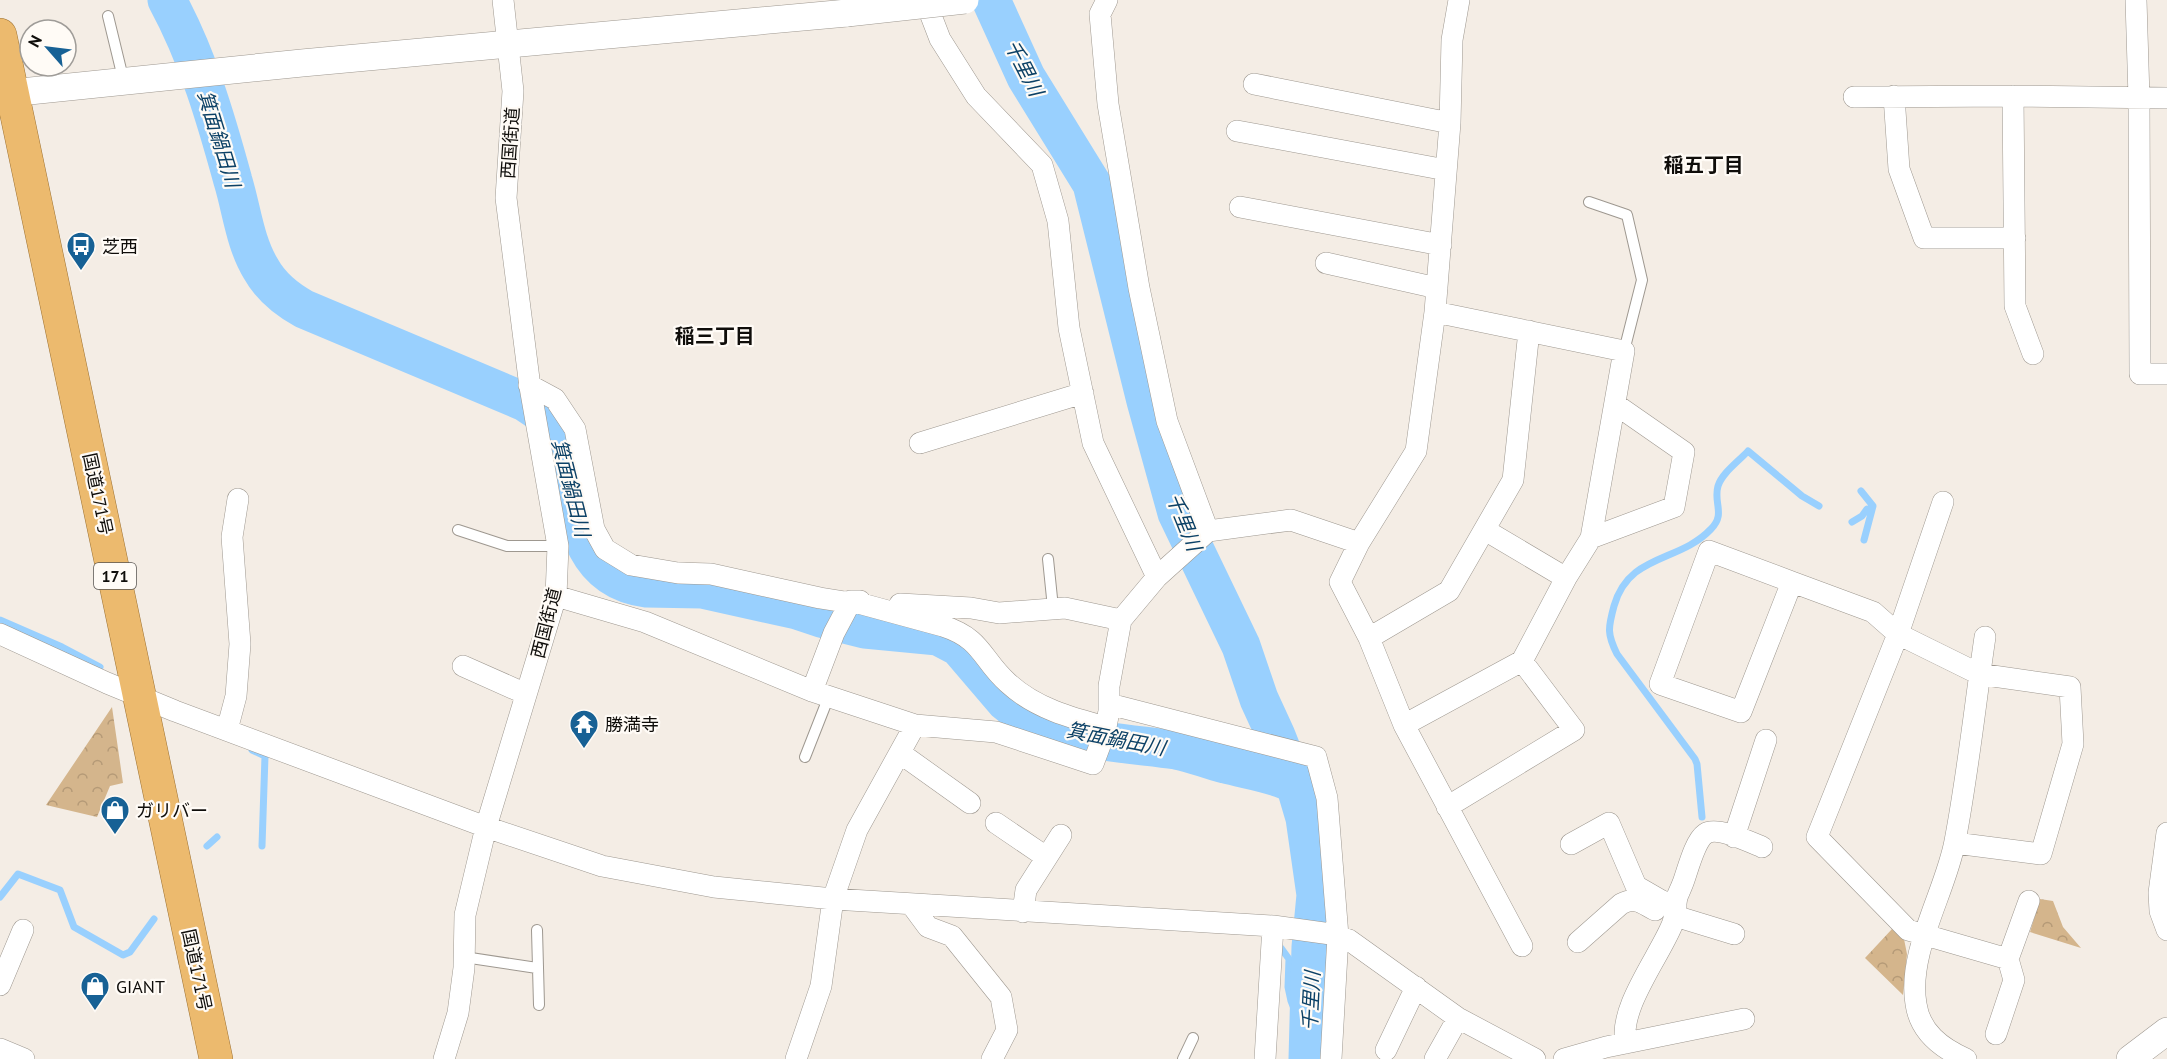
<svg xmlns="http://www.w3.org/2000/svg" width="2167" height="1059" font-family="'PT Sans','Noto Sans JP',sans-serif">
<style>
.park{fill:url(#park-crowns)}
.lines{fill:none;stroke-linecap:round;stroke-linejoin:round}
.stream{stroke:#99d0fe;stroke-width:7}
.river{stroke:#99d0fe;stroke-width:39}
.service-casing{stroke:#9e9890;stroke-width:12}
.minor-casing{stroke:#9e9890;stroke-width:22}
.tertiary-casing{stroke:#9e9890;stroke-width:28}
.trunk-casing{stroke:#9c7234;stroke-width:34}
.service{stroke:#fff;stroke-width:10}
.minor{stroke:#fff;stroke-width:21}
.tertiary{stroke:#fff;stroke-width:27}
.trunk{stroke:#ecba6e;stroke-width:33}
.tertiary-bridge-casing{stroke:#9e9890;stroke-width:28;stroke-linecap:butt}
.tertiary-bridge{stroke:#fff;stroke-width:27}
.labels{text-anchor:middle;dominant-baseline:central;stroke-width:4.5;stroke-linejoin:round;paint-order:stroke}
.shield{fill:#fffbf6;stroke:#575451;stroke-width:1.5}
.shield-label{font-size:16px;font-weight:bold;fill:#0f0d0a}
.street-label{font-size:18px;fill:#0f0d0a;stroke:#fffbf6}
.poi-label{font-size:18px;fill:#0f0d0a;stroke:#fffbf6;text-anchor:start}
.water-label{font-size:20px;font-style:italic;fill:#0c4166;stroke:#fffbf6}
.neighbourhood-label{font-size:20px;font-weight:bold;fill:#0f0d0a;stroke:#fffbf6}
</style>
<defs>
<pattern id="park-crowns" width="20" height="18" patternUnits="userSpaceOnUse" patternTransform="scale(1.5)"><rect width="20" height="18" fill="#d4b58c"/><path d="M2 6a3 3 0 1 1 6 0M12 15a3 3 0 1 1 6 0" fill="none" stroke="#b59a77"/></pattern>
</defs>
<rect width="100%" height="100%" fill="#f4ede5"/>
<path class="park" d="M112,707L123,783L110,786L97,817L46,805Z
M2040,899L2053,901L2063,927L2081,948L2030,932Z
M1892,929L1904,939L1907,954L1903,995L1865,958Z"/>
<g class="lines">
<path class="stream" d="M1861,491L1873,506L1864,540
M1852,522L1862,516L1867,509L1871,511
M0,620L62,647L100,667
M252,750L265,756L262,846
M1702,817L1697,764L1695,759L1617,654C1607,634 1608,628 1614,606C1629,553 1679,563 1711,529C1726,514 1713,503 1718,486C1722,473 1739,461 1748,451L1802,496L1819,506
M207,846L217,837
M0,897L18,874L60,890L74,927L123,955L130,952L154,919
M1281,948L1289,959L1288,987L1291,1001L1297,1016L1308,1022
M1311,984H1327"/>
<path class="river" d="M167,0C198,57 216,119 233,181C242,211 245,243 261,269C271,287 286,299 304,309L525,402L552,420L560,435C576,494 568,577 646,588L702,589L797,610L821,618L865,629L938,636L959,647L1006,702C1051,742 1120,742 1176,750C1193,753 1208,760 1225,764C1248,770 1273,773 1295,784
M991,0L1026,77L1092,184L1146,401L1177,513L1241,646L1259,699L1276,736L1295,784L1305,818L1316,895L1311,947L1308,1059"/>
<g class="service-casing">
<path id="service" d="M108,16L124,82
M1589,202L1627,215L1642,280L1624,351
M458,530L507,546H558
M1048,559L1053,608
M805,757L829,696
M537,930L539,1005
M464,957L537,968
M1183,1059L1193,1038"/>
</g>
<g class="minor-casing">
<path id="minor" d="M1107,0L1100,14L1108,104L1139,288L1167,421L1208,531
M1459,0L1452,40L1450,123L1435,312L1416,451L1359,543L1340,582L1369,638L1404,725L1522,946
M2136,0L2139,98L2140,374H2167
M1254,84L1450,123
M1894,96L1899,169L1924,238H2015
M2013,96L2015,306L2033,354
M1854,97L2013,96L2167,98
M1237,131L1446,170
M1240,207L1441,245
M1326,263L1437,288
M529,385L555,399L575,429L594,529L605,549L631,565L678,573L711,574L820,598L845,602L851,601L943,626C983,639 981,659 1008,683C1035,708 1071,718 1106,727
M920,443L1083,393
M1943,502L1898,634L1817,837L1908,930L2008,959
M1485,530L1566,578
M1591,538L1674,507L1684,452L1615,404
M1157,577L1208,531L1291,520L1359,543
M1792,582L1709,551L1660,684L1741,712L1792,582L1873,612L1898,634L1979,674L2070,687L2073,744L2041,854L1955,843
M556,596L645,622L812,691L915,725
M900,604L971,608L999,613L1065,608L1121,620
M0,634L107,683L175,711L486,827L602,866L714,887L833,899L1273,926L1331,934L1349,940L1458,1018L1535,1059
M1369,638L1449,591L1513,480L1529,331
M463,666L526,694
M812,691L834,633L851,601H860
M1109,704L1316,757L1327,798L1338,936L1331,1059
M1404,725L1522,661L1566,578L1591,538L1624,351L1435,312
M227,730L236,696L240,644L232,537L238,499
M900,753L970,803
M1447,807L1574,730L1522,661
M996,823L1046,857
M2167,833L2159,893L2160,911L2167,930
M1734,837L1766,740
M1571,844L1609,823L1636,886L1662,901L1676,906
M911,904L928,927L952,936L1001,997L1007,1030L992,1059
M1023,912L1026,890L1061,835
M1675,916L1734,934
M1578,942L1621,904C1636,896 1641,903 1655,910
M0,985L23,930
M1996,1034L2014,980L2008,959L2029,901
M1626,1043C1618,1009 1659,957 1672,925C1676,916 1675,906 1677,897C1679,892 1682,886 1684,880C1688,869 1695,841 1705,834C1716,826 1750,842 1762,847
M0,1049L24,1059
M1386,1050L1416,987
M444,1059L458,1013L464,968L465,915L486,827L556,596L558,546L530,387L506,198L513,91L503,0
M796,1059L821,986L833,899L857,830L915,725L996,732L1093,764L1105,732L1109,711V686L1121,620L1157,577L1093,443L1069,328L1058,221L1042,165L976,96L940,39L925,0
M1265,1059L1273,926
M1435,1059L1458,1018
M1564,1059L1606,1047L1744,1019
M1966,1059C1941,1048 1920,1032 1916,1004C1907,952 1946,891 1955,841C1968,773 1975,705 1985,637"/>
</g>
<g class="tertiary-casing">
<path id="tertiary" d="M0,94L302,63L847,13
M2130,1059L2167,1031"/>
</g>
<g class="trunk-casing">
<path id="trunk" d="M0,35L216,1059"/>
</g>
<use href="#service" class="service"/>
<use href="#minor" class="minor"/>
<use href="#tertiary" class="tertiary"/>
<use href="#trunk" class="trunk"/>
<g class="tertiary-bridge-casing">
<path id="tertiary-bridge" d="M847,13L965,0"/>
</g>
<use href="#tertiary-bridge" class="tertiary-bridge"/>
</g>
<defs>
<g id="bus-pin" transform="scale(1.5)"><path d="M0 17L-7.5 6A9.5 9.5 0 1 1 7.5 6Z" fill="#176195" stroke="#fffbf6"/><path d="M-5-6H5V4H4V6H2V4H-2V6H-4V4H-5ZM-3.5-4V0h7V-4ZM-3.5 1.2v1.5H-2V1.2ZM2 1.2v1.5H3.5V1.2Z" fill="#fff"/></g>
<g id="temple-pin" transform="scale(1.5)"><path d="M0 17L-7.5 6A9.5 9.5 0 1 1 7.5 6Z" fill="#176195" stroke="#fffbf6"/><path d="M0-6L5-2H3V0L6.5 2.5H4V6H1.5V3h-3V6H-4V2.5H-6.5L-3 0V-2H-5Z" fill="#fff"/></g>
<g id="shop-pin" transform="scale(1.5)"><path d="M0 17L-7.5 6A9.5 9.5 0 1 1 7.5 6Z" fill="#176195" stroke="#fffbf6"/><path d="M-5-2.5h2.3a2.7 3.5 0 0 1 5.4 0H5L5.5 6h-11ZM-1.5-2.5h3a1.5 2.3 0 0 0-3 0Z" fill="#fff"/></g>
</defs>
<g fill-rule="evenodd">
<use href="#bus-pin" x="81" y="246"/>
<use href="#temple-pin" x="584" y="724"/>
<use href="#shop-pin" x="115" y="810"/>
<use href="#shop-pin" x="95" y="986"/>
</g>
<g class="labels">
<rect class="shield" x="94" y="563" width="42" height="26" rx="4.5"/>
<g class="shield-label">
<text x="115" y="576">171</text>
</g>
<g class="street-label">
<text transform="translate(510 143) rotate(-86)">西国街道</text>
<text transform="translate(98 494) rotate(78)">国道171号</text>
<text transform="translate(546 623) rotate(-76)">西国街道</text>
<text transform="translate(197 970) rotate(78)">国道171号</text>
</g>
<g class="poi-label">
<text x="102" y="246">芝西</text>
<text x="605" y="724">勝満寺</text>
<text x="136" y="810">ガリバー</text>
<text x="116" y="986">GIANT</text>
</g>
<g class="water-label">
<text transform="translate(1024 68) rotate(63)">千里川</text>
<text transform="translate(219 139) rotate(73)">箕面鍋田川</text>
<text transform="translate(571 488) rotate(76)">箕面鍋田川</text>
<text transform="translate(1184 522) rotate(68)">千里川</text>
<text transform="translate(1116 739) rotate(11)">箕面鍋田川</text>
<text transform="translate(1311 1001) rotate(-87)">千里川</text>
</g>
<g class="neighbourhood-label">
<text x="1704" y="165">稲五丁目</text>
<text x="715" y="336">稲三丁目</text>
</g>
</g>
<g transform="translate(48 48) rotate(298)"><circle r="28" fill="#fffbf6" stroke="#9f9c98" stroke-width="1.5"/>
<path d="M0-4.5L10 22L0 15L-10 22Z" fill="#176195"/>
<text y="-9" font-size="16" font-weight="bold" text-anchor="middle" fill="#0f0d0a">N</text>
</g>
</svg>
